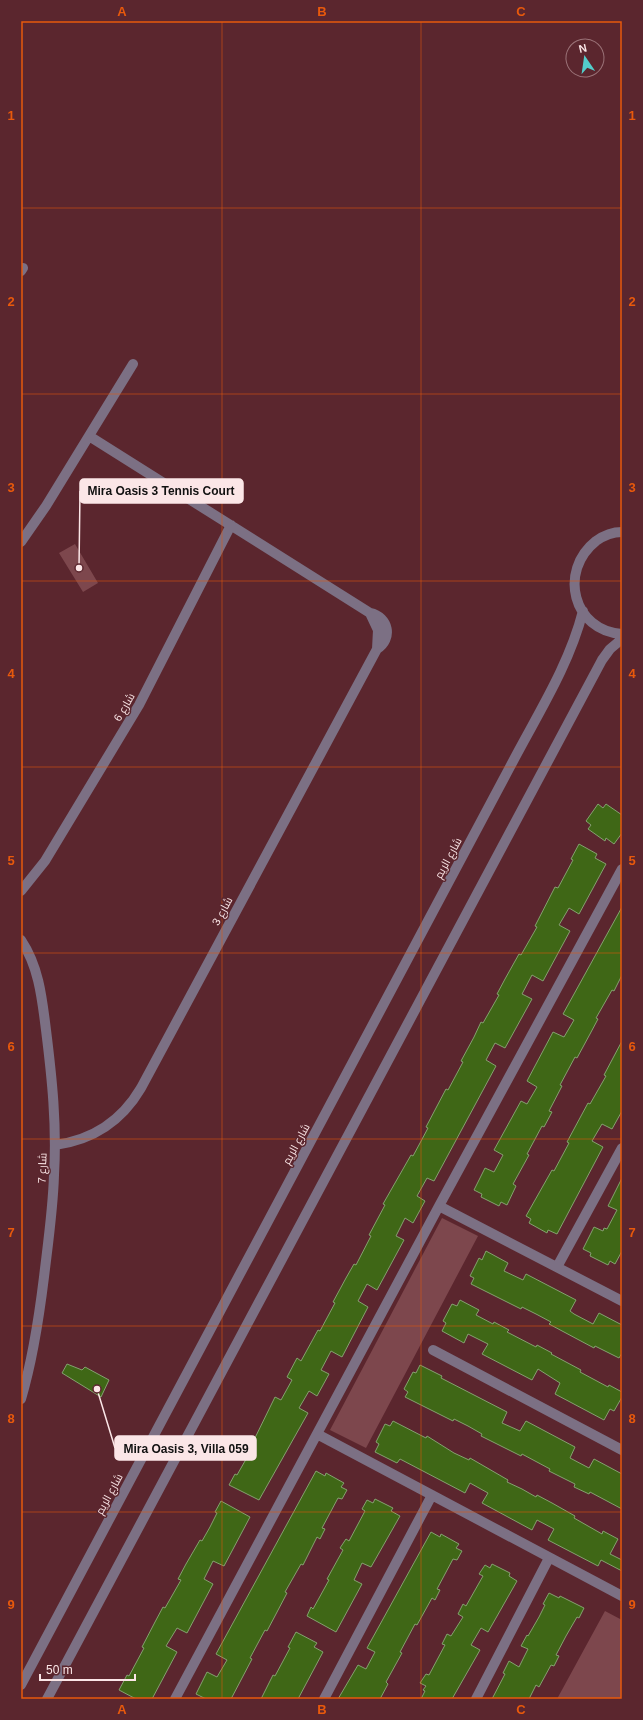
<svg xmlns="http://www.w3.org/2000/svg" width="643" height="1720" font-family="Helvetica,Cairo,sans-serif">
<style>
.green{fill:#7d474d}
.building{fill:#3f6716;stroke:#84a16f}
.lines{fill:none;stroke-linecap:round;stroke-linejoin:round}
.minor{stroke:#7c7084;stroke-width:10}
.tertiary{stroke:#7c7084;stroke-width:10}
.grid{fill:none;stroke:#e8590c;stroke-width:1;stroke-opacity:0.55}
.labels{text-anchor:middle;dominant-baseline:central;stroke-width:3;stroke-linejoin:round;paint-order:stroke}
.street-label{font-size:11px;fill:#fbe6e7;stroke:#5b262e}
.leader{fill:none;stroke:#fbe6e7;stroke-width:1.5}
.callout-dot{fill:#fbe6e7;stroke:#5b262e;stroke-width:1.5}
.callout{fill:#fbe6e7;stroke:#fbe6e7;stroke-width:1.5}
.callout-label{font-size:12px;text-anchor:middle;font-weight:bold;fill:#111}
.neatline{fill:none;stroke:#e8590c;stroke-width:1.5}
.grid-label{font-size:13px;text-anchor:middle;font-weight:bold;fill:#e8590c}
</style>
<rect width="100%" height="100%" fill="#5b262e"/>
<path class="green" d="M75,544L98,583L83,592L59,553Z
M442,1218L478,1236L366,1448L330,1430Z
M605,1611L622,1620V1699H557Z"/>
<path class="building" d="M598,804L603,808L606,804L622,815V833L614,844L606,838L605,841L588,829L591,825L586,821Z
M579,844L597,854L595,858L606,864L579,914L569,908L559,925L570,931L543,981L532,975L522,994L532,999L505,1048L495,1043L486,1060L496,1066L434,1181L427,1178L417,1196L425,1201L413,1223L405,1218L396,1236L404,1240L377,1290L367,1284L358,1301L368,1307L342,1357L331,1351L321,1370L329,1374L317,1396L309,1391L299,1408L308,1413L259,1500L229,1485L235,1474L237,1475L253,1447L251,1446L275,1397L281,1400L292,1380L287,1377L297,1358L301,1361L318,1330L320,1331L335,1303L333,1302L346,1278L354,1264L356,1265L371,1236L369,1235L385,1205L383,1204L411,1155L413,1156L420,1143L428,1128L426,1127L446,1089L448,1090L463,1062L461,1061L474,1037L481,1022L483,1023L499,995L497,994L505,979L519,954L521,955L537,927L535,926L555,887L558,888L573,860L571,859Z
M622,907V975L614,991L612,990L596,1018L598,1019L590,1034L577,1058L575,1057L560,1085L562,1086L549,1111L552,1112L544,1127L542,1126L527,1154L529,1155L513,1184L516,1186L507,1205L501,1202L499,1206L481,1197L482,1194L474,1190L485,1168L494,1172L503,1155L494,1150L521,1101L527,1104L537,1087L527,1081L553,1032L564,1037L574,1020L563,1014Z
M622,1041V1111L612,1129L602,1124L592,1141L603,1147L557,1234L548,1230L547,1233L529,1223L531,1219L526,1216L552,1170L554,1171L569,1143L567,1142L588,1103L590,1104L606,1076L604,1075Z
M622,1178V1251L615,1264L610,1261L608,1265L590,1256L591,1253L583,1249L594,1227L603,1231L604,1228L607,1229L617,1210L608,1206Z
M486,1251L508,1263L504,1271L523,1280L526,1274L576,1300L570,1311L574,1314L593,1324L599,1313L622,1325V1353L619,1358L595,1346L594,1348L549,1324L551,1322L536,1314L522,1307L521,1309L471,1284L474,1278L470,1276L479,1258L482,1260Z
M460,1300L479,1310L476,1315L493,1324L494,1322L509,1330L507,1332L536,1347L537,1345L552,1353L551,1354L581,1370L580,1372L608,1387L609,1385L622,1392V1397L614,1411L610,1409L604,1420L555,1394L560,1383L538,1369L532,1380L482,1354L488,1344L468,1334L464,1343L442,1331L446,1323L443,1321L452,1304L457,1306Z
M67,1364L82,1370L85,1367L109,1380L101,1397L62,1373Z
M420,1365L442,1376L441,1378L507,1412L502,1423L520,1431L526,1421L575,1447L570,1458L589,1468L594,1459L622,1474V1509L590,1492L589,1494L574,1487L575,1484L549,1471L550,1469L522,1454L521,1456L481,1436L482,1434L468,1426L454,1419L453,1421L405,1397L408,1392L404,1389L413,1372L416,1373Z
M393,1421L426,1438L427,1436L454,1453L469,1460L470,1458L508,1480L507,1482L522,1489L536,1497L537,1495L552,1503L575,1516L574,1518L602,1534L603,1531L618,1539L610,1554L622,1560V1571L601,1560L598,1566L548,1540L554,1529L537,1520L532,1530L482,1503L488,1493L470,1483L465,1493L400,1459L397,1463L375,1452L379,1444L376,1442L385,1424L390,1426Z
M316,1471L325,1476L326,1473L344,1483L341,1487L347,1490L342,1499L338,1498L322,1528L325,1529L320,1539L317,1537L303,1565L301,1564L285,1592L287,1593L276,1614L267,1631L265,1630L250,1658L252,1659L231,1699H206L196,1694L207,1672L217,1677L227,1660L216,1654Z
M375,1499L393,1508L391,1511L400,1516L371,1567L362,1563L354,1580L362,1584L336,1632L307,1616L311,1607L313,1609L329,1580L327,1579L343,1550L340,1548L346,1539L349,1541L365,1511L362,1509L367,1500L373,1503Z
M221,1501L250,1517L224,1566L213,1561L204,1579L213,1584L187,1633L177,1628L166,1646L177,1652L152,1699H136L119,1690L127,1675L129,1676L144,1648L142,1647L155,1622L163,1607L165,1608L181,1580L178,1579L186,1564L200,1540L202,1541L210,1527L217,1513L215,1512Z
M431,1532L440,1537L441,1534L459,1544L456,1548L462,1551L457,1560L453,1559L437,1589L440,1590L435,1600L432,1598L417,1625L415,1624L400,1652L402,1653L386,1682L388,1684L380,1699H338L358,1665L366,1669L375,1652L367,1648Z
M492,1564L510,1573L509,1576L517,1581L488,1632L481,1628L471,1645L480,1650L452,1699H421L425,1691L423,1690L426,1686L420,1683L426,1674L429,1675L445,1645L442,1644L447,1634L451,1636L463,1617L458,1614L463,1604L466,1606L483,1576L479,1574L485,1565L490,1568Z
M549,1593L559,1598L560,1596L584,1608L579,1618L577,1617L566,1636L556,1655L559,1656L554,1666L551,1665L539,1687L536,1685L529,1699H492L505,1674L503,1673L509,1661L519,1667L528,1649L521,1646L527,1635L528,1636L539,1617L545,1605L543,1604Z
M296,1632L317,1643L314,1647L323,1652L298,1699H261L273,1675L275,1676L290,1648L288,1647Z"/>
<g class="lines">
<path class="minor" d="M21,271L23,268
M89,436L370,613C389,617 393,639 377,649
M21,542L46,506L133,364
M21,891L45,861L139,705L231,525
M21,940C39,967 42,998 46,1030C52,1078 57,1126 54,1175C53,1209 48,1243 44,1277C39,1318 33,1359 21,1399
M55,1145C93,1140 121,1122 141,1088L377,649L378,630L370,613
M439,1206L622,1301
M557,1267L622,1148
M433,1350L622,1450
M317,1434L622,1596
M175,1699L439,1206L622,869
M324,1699L432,1495
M476,1699L549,1558"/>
<path class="tertiary" d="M622,532C613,532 603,536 596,541C558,571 573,631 622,634
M21,1685L511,765C537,715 569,666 583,611
M47,1699L602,660L610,649L622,639"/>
</g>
<path class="grid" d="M222,21V1699M421,21V1699M21,208H622M21,394H622M21,581H622M21,767H622M21,953H622M21,1139H622M21,1326H622M21,1512H622"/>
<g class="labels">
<g class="street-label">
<text transform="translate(124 707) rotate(-60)">شارع 6</text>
<text transform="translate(448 858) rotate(-62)">شارع الريم</text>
<text transform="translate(222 911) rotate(-62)">شارع 3</text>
<text transform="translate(296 1144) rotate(-62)">شارع الريم</text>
<text transform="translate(42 1168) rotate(-88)">شارع 7</text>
<text transform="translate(109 1494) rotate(-62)">شارع الريم</text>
</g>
</g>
<path class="leader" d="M79 568L80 491M97 1389L115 1448"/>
<g class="callout-dot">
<circle cx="79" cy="568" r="4"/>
<circle cx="97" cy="1389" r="4"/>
</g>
<g class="callout">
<rect x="80" y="479" width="163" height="24" rx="4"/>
<rect x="115" y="1436" width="141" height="24" rx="4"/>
</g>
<g class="callout-label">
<text x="161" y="495">Mira Oasis 3 Tennis Court</text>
<text x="186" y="1453">Mira Oasis 3, Villa 059</text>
</g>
<rect width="643" height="1720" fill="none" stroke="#5b262e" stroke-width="44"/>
<g transform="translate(585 58) rotate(347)"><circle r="19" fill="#5b262e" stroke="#9b7378"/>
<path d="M0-3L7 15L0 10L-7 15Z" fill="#53cdca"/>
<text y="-6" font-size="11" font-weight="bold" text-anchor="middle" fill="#fbe6e7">N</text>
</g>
<path d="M40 1674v6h95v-6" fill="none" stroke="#fbe6e7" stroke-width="2"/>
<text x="46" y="1674" font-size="12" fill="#fbe6e7" stroke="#5b262e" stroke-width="3" paint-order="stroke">50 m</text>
<rect x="22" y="22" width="599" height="1676" class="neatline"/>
<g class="grid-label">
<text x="122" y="16">A</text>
<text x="322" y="16">B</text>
<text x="521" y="16">C</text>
<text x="11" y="120">1</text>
<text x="632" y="120">1</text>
<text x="11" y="306">2</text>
<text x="632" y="306">2</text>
<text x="11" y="492">3</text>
<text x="632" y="492">3</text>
<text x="11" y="678">4</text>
<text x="632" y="678">4</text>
<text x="11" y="865">5</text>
<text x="632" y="865">5</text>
<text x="11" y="1051">6</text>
<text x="632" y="1051">6</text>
<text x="11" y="1237">7</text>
<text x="632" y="1237">7</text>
<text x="11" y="1423">8</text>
<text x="632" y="1423">8</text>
<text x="11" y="1609">9</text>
<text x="632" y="1609">9</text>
<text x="122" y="1714">A</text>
<text x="322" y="1714">B</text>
<text x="521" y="1714">C</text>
</g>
</svg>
